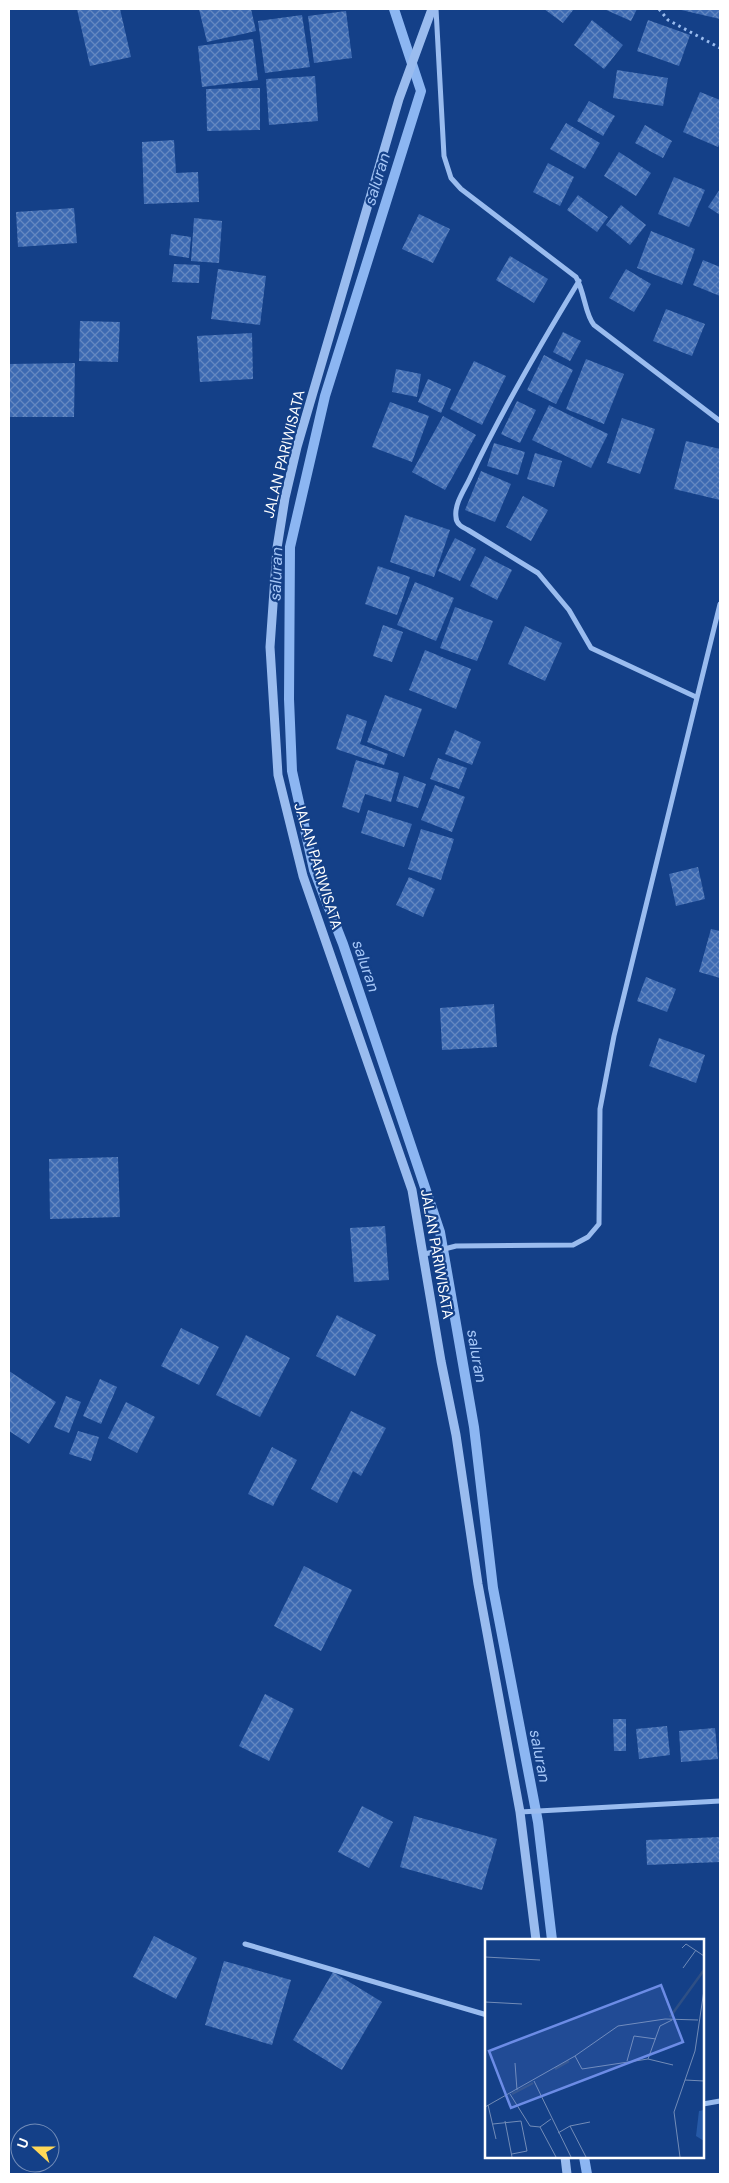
<svg xmlns="http://www.w3.org/2000/svg" width="729" height="2183" font-family="'DM Sans',sans-serif">
<style>
.lines{fill:none;stroke-linecap:round;stroke-linejoin:round}
.stream{stroke:#8cb6f2;stroke-width:10}
.building{fill:url(#building-cross-hatch)}
.path{stroke:#9abcef;stroke-width:3;stroke-dasharray:2.5 4;stroke-linecap:butt}
.minor{stroke:#9abcef;stroke-width:5}
.tertiary{stroke:#9abcef;stroke-width:9}
.labels{text-anchor:middle;dominant-baseline:central;stroke-width:4.5;stroke-linejoin:round;paint-order:stroke}
.street-label{font-size:15px;fill:#fff;stroke:#144088}
.water-label{font-size:16px;font-style:italic;fill:#a5c6f7;stroke:#144088}
.inset-river{fill:none;stroke:#2e4f85;stroke-width:2.5}
.inset-road{fill:none;stroke:#728cb8;stroke-width:1}
.view{fill:#6c8ce6;fill-opacity:0.15;stroke:#6c8ce6;stroke-width:2.5}
.inset-edge{fill:none;stroke:#fff;stroke-width:2.5}
</style>
<defs>
<pattern id="building-cross-hatch" width="8" height="8" patternUnits="userSpaceOnUse" patternTransform="scale(1.25)"><rect width="8" height="8" fill="#3d6ab2"/><path d="M0 0l8 8M0 8l8-8" fill="none" stroke="#6488c1"/></pattern>
</defs>
<rect width="100%" height="100%" fill="#144088"/>
<g class="lines">
<path class="stream" d="M394,9L421,91L325,396L290,547L289,699L292,771L314,870L343,944L440,1232L474,1427L493,1588L538,1822L552,1940
M584,2157L587,2174"/>
</g>
<path class="building" d="M77,9H120L131,57L90,66Z
M199,9H251L256,31L207,42Z
M544,9H574L563,23Z
M604,9H637L631,21Z
M677,9H720V19Z
M346,11L352,58L314,63L308,16Z
M302,15L310,67L265,73L258,21Z
M592,20L623,45L604,69L574,45Z
M648,20L690,35L679,66L637,51Z
M253,39L258,80L202,87L198,46Z
M617,70L668,78L663,106L613,98Z
M315,76L318,121L269,125L266,79Z
M260,88V130L207,131L206,89Z
M700,92L720,100V142L718,147L683,132Z
M589,101L615,116L603,136L577,121Z
M566,123L600,143L585,169L550,149Z
M645,125L672,141L663,158L635,143Z
M174,140L176,173L198,172L199,202L144,204L142,142Z
M619,152L651,173L636,196L604,176Z
M548,163L574,177L560,206L533,192Z
M674,177L705,190L689,227L658,214Z
M720,189V215L708,207Z
M578,195L608,217L597,232L567,210Z
M621,205L646,225L630,245L606,225Z
M74,208L77,243L18,247L16,212Z
M419,214L450,229L433,263L402,249Z
M194,218L222,221L219,263L191,261Z
M651,231L695,249L682,285L637,268Z
M171,234L191,237L189,258L169,255Z
M510,256L548,279L534,303L496,280Z
M703,260L720,267V296L693,285Z
M174,264L200,265L199,283L172,282Z
M218,269L266,276L260,325L211,319Z
M626,269L651,284L634,312L609,298Z
M666,309L705,324L692,356L653,341Z
M80,321L120,322L118,362L79,361Z
M563,332L581,341L570,361L553,352Z
M252,333L253,379L200,382L197,336Z
M544,355L573,370L556,404L527,390Z
M586,359L624,374L604,424L566,409Z
M474,361L506,376L482,425L450,409Z
M75,363L74,417H9V364Z
M396,369L421,374L417,397L392,392Z
M428,379L451,389L441,413L418,402Z
M517,401L536,410L520,443L501,434Z
M390,402L429,416L412,462L372,447Z
M549,405L608,434L591,468L532,440Z
M443,416L476,435L445,490L412,472Z
M622,418L655,429L640,474L607,463Z
M686,441L720,449V500L674,489Z
M494,443L525,452L518,475L487,466Z
M535,453L562,461L554,487L527,479Z
M481,471L511,484L495,522L465,510Z
M523,496L548,510L531,541L506,527Z
M405,515L450,530L434,577L390,562Z
M455,538L476,549L460,581L438,571Z
M485,556L512,570L497,600L470,586Z
M378,566L410,577L397,615L365,604Z
M415,582L454,598L436,641L397,625Z
M455,607L493,621L477,661L440,648Z
M383,625L403,632L392,662L373,656Z
M525,626L562,643L545,681L508,664Z
M425,650L471,669L456,709L409,690Z
M385,695L422,709L404,757L367,742Z
M347,714L367,721L360,744L388,754L384,765L336,749Z
M455,730L481,742L472,765L445,754Z
M438,758L467,768L459,789L430,779Z
M356,760L399,773L391,802L365,794L359,813L342,807Z
M404,776L426,784L418,808L396,801Z
M435,785L465,797L452,832L421,820Z
M368,810L412,824L404,847L361,833Z
M421,829L454,839L441,880L408,869Z
M698,867L705,899L676,906L669,874Z
M409,877L435,889L423,917L396,905Z
M711,929L720,931V978L699,972Z
M646,977L676,989L667,1012L637,1001Z
M494,1004L497,1047L442,1050L440,1008Z
M659,1038L705,1055L696,1083L649,1066Z
M118,1157L120,1217L50,1219L49,1159Z
M385,1226L389,1280L354,1282L350,1228Z
M337,1315L376,1335L355,1376L316,1356Z
M181,1328L219,1347L199,1385L161,1366Z
M246,1335L290,1358L260,1417L216,1395Z
M9,1371L56,1402L29,1444L9,1431Z
M100,1379L117,1387L101,1424L83,1416Z
M66,1396L81,1402L69,1433L54,1427Z
M126,1402L155,1417L137,1453L108,1438Z
M351,1411L386,1428L361,1476L353,1471L337,1503L311,1489Z
M78,1431L99,1437L91,1461L69,1454Z
M272,1447L297,1460L273,1506L248,1494Z
M304,1566L352,1590L321,1651L274,1626Z
M265,1694L294,1709L269,1761L239,1746Z
M613,1719H626V1751H614Z
M667,1726L670,1755L639,1759L636,1729Z
M715,1728L718,1759L681,1762L679,1731Z
M362,1806L393,1822L369,1868L338,1852Z
M414,1816L497,1839L482,1890L400,1867Z
M720,1837V1862L647,1865L646,1840Z
M154,1936L197,1958L176,1999L133,1977Z
M224,1961L291,1980L272,2045L205,2025Z
M333,1972L382,2002L342,2070L293,2040Z"/>
<g class="lines">
<path class="path" d="M659,9L668,20L720,48"/>
<path class="minor" d="M436,9L444,156L451,178L461,189L576,277C585,293 585,315 594,325L720,421
M579,281C540,345 502,410 470,478C465,489 454,504 456,517C456,524 462,527 468,530L538,573L569,610L591,648L696,697
M425,1254L456,1246L573,1245L588,1237L599,1224L600,1109L614,1036L720,604
M520,1812L720,1801
M245,1944L487,2015
M703,2104L720,2101"/>
<path class="tertiary" d="M432,9L399,99L297,447L285,498L277,548L270,647L278,775L303,876L412,1190L441,1361L456,1435L478,1584L520,1812L536,1940
M565,2157L567,2174"/>
</g>
<g class="labels">
<g class="street-label">
<text transform="translate(284 454) rotate(-76)">JALAN PARIWISATA</text>
<text transform="translate(318 866) rotate(73)">JALAN PARIWISATA</text>
<text transform="translate(437 1254) rotate(80)">JALAN PARIWISATA</text>
</g>
<g class="water-label">
<text transform="translate(377 179) rotate(-73)">saluran</text>
<text transform="translate(276 574) rotate(-88)">saluran</text>
<text transform="translate(366 966) rotate(71)">saluran</text>
<text transform="translate(477 1356) rotate(80)">saluran</text>
<text transform="translate(540 1756) rotate(79)">saluran</text>
</g>
</g>
<g transform="translate(485 1939)">
<rect width="219" height="219" fill="#144088"/>
<path d="M219,171V202L211,197L214,172Z" fill="#2659a7"/>
<path class="inset-river" d="M185,78L219,31M70,130L84,122M27,155L48,144"/>
<path class="inset-road" d="M197,9L201,5L219,17M0,18L55,21M198,29L211,11M0,63L37,65M90,117L97,130L163,120L188,126M163,120L175,87L187,81M142,122L149,97L171,100M30,124L32,151M200,141L219,142M49,142L86,218M25,155L45,187L55,188M3,166L11,200M0,168L90,117L133,87L180,80L213,81M66,180L55,188L71,218M20,182L27,218M8,185L36,182L42,212L27,215M85,187L105,183M73,194L85,187L101,218M195,218L189,173L210,112L219,51"/>
<path class="view" d="M176,46L198,103L26,169L4,112Z"/>
<rect width="219" height="219" class="inset-edge"/>
</g>
<rect width="729" height="2183" fill="none" stroke="#ffffff" stroke-width="20"/>
<g transform="translate(35 2148) rotate(291)"><circle r="24" fill="#144088" stroke="#728cb8"/>
<path d="M0-4L9 19L0 12L-9 19Z" fill="#ffd858"/>
<text y="-8" font-size="14" font-weight="bold" text-anchor="middle" fill="#ffffff">U</text>
</g>
</svg>
